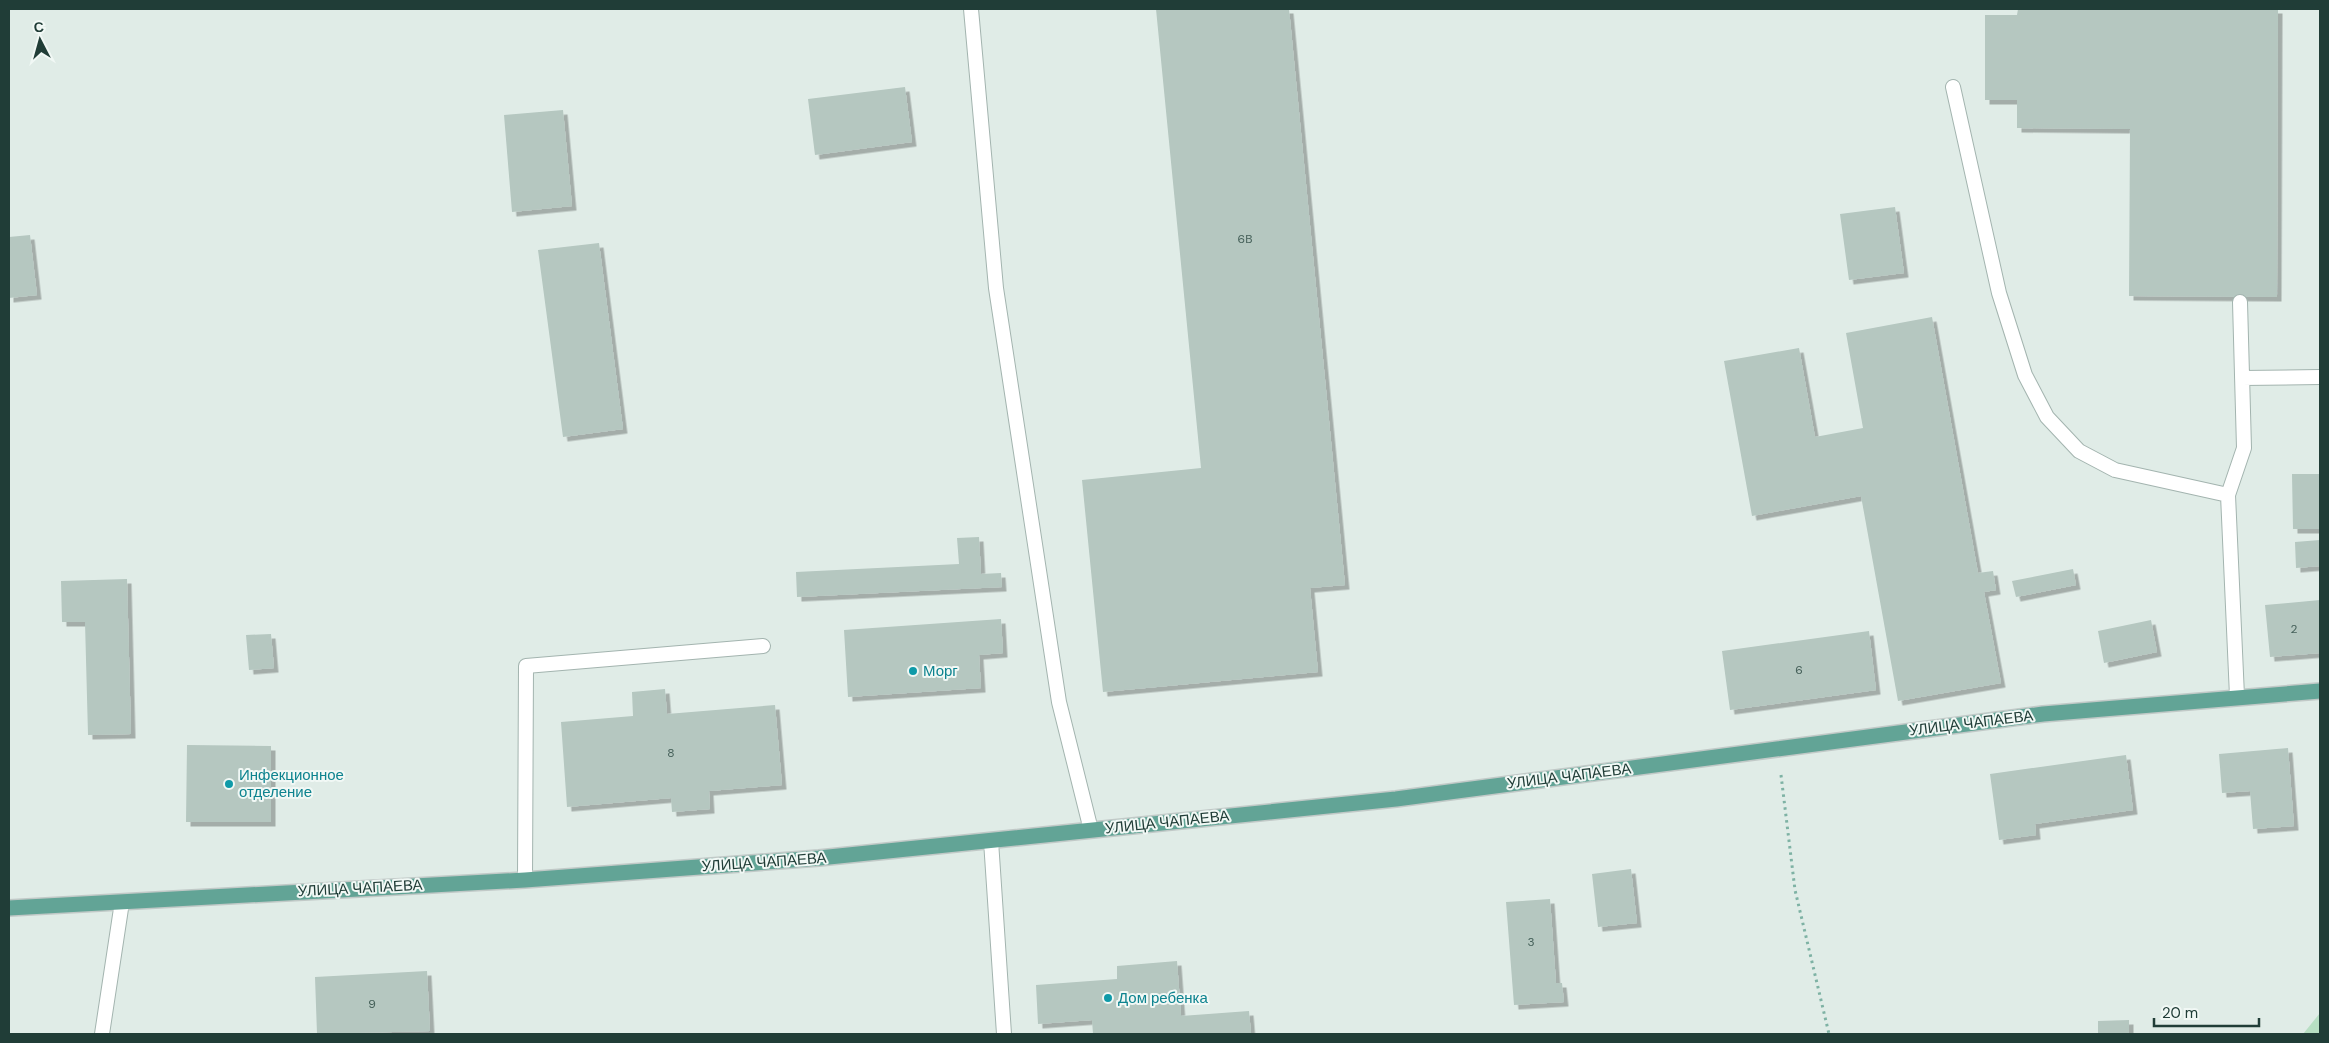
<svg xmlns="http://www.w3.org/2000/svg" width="2329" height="1043" font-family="'DM Sans',sans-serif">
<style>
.green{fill:#b7dfc3}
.building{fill:#b5c7c0;filter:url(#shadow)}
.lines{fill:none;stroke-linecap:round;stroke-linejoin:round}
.lane-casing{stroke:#a3b4af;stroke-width:16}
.primary-casing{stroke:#c1c9c7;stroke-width:18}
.path{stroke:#7eb2a4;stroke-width:3;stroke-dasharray:2.5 4;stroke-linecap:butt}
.lane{stroke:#fff;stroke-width:14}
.primary{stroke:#62a496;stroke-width:15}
.culture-dot{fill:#0f9aa8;stroke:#f1f8f5;stroke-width:2}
.labels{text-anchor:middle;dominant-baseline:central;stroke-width:4;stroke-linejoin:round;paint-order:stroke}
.number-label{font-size:12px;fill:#456059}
.culture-label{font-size:15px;fill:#0d838f;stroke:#f1f8f5;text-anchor:start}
.street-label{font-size:15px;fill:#203d37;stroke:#f1f8f5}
</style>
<defs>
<filter id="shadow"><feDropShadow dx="4.5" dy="4.5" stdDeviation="0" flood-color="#0004"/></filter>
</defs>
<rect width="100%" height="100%" fill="#e0ece7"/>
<path class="green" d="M2320,1013V1034H2303Z"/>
<path class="building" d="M1156,9H1289L1345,585L1310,588L1318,672L1103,692L1082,480L1201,468Z
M2018,9H2278L2277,297L2129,296L2130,129L2017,128V100H1985V15H2017Z
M905,87L912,142L815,155L808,99Z
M563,110L572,206L512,212L504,115Z
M1895,207L1904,273L1849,280L1840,214Z
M30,235L37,295L9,298V237Z
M599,243L623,429L563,437L538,250Z
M1932,317L1978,573L1993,571L1996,590L1984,592L2001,683L1898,701L1861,496L1752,516L1724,361L1799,348L1815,437L1863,428L1846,333Z
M2292,474H2320V529H2293Z
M979,537L981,574L1001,573L1002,587L797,597L796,572L959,564L957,538Z
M2320,540V566L2296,568L2295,542Z
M2073,569L2076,585L2016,597L2012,581Z
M127,579L131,734L88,735L85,622H62L61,581Z
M2320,600V653L2270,657L2265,605Z
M1001,619L1003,653L979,655L981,688L848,697L844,630Z
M2151,620L2157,652L2104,663L2098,631Z
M1869,631L1876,690L1730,710L1722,651Z
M271,634L274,668L249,670L246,635Z
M665,689L667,714L775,705L782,785L709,791L710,809L672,812L671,798L567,807L561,722L633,716L632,692Z
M187,745L271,746V822H186Z
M2288,748L2294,826L2253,829L2250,791L2222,793L2219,754Z
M2126,755L2133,810L2035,824L2036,835L1999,840L1990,774Z
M1631,869L1637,923L1598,927L1592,874Z
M1550,899L1556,983H1562L1564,1002L1514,1005L1506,902Z
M1177,961L1181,1016L1249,1011L1251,1034H1093L1092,1020L1038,1024L1036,985L1117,979V966Z
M427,971L430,1031L317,1034L315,977Z
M2129,1020V1034H2098V1021Z"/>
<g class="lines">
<g class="lane-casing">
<path id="lane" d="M971,9L996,288L1059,702L1091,830
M1953,87L1999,293L2025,375L2047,417L2079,451L2115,470L2228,495
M2242,378L2320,377
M2237,696L2228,495L2244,448L2240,302
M991,841L1004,1034
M525,880L526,666L763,646
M102,1034L122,902"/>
</g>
<g class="primary-casing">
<path id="primary" d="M9,908L525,880L819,858L1396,799L2043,714L2320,691"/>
</g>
<path class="path" d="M1781,775L1795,890L1829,1034"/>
<use href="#lane" class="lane"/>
<use href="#primary" class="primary"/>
</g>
<g class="culture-dot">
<circle cx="913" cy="671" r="5"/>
<circle cx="229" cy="784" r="5"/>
<circle cx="1108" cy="998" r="5"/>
</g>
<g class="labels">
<g class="number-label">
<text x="1245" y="239">6B</text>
<text x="2294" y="629">2</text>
<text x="1799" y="670">6</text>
<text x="671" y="753">8</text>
<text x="1531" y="942">3</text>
<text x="372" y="1004">9</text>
</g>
<g class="culture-label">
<text x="923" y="671">Морг</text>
<text x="239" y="775">Инфекционное<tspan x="239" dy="17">отделение</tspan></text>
<text x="1118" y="998">Дом ребенка</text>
</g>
<g class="street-label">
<text transform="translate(1971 723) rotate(-7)">УЛИЦА ЧАПАЕВА</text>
<text transform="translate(1569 776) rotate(-7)">УЛИЦА ЧАПАЕВА</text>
<text transform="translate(1167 822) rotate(-6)">УЛИЦА ЧАПАЕВА</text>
<text transform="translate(764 862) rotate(-4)">УЛИЦА ЧАПАЕВА</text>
<text transform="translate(360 888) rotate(-3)">УЛИЦА ЧАПАЕВА</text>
</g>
</g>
<rect width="2329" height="1043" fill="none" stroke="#203d37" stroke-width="20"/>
<g transform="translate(40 40) rotate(354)" stroke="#f1f8f5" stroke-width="4" paint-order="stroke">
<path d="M0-4L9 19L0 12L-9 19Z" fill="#203d37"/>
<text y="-8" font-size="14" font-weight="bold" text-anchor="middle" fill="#203d37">С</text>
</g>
<path d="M2154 1018v8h105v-8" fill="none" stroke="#203d37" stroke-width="2.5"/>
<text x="2162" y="1018" font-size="15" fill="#203d37" stroke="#f1f8f5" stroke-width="4" paint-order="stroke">20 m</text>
</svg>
